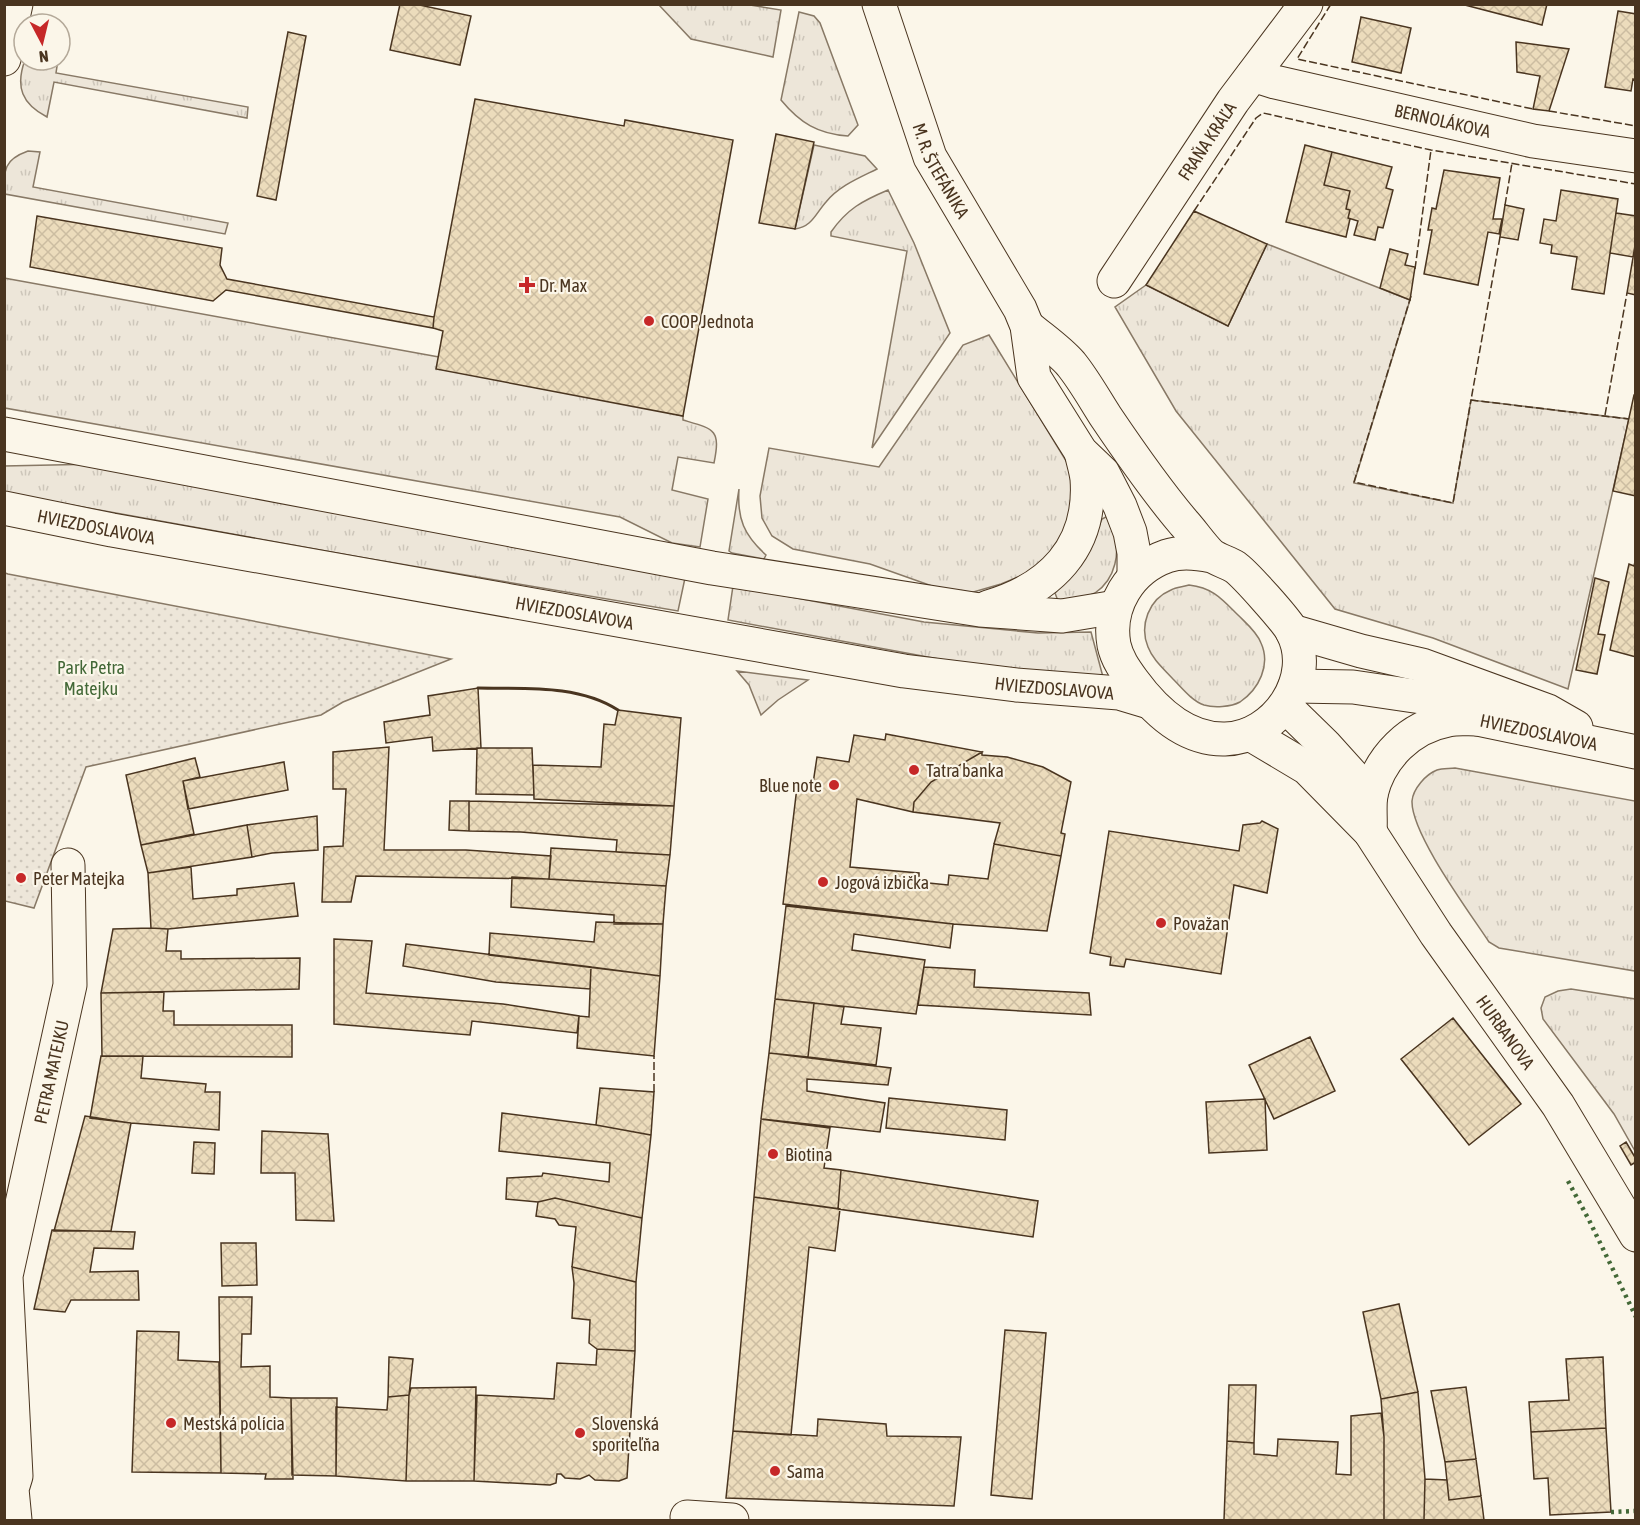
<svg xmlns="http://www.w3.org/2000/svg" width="1640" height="1525" font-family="'Asap Condensed',sans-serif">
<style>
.grass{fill:url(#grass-tufts);stroke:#887966;stroke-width:1.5}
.park{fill:url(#park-dots);stroke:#887966;stroke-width:1.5}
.building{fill:url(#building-cross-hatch);stroke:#4a3520;stroke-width:1.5}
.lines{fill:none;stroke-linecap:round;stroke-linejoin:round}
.minor-casing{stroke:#4a3520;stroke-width:35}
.minor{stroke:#fbf6e9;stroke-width:33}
.hedge{stroke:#436837;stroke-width:4.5;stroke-dasharray:3 4.5;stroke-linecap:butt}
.fence{stroke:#4a3520;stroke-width:1.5;stroke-dasharray:8 3;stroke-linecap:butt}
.wall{stroke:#4a3520;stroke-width:3}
.poi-dot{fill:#c62828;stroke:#fbf6e9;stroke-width:2}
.labels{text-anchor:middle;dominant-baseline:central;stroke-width:4.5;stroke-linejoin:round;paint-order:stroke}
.street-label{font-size:18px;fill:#4a3520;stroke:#fbf6e9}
.poi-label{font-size:18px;fill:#4a3520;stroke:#fbf6e9;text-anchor:start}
.park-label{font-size:18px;fill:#436837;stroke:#fbf6e9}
</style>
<defs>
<pattern id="grass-tufts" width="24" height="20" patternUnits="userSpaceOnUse" patternTransform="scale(1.5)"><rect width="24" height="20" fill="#ede6d9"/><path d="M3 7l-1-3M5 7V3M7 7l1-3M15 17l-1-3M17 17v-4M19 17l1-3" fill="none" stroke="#cdc6ba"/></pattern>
<pattern id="park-dots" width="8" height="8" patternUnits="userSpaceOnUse" patternTransform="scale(1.5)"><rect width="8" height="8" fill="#ede6d9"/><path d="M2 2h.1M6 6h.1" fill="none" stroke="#cdc6ba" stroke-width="1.8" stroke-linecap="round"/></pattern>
<pattern id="building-cross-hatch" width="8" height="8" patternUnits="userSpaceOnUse" patternTransform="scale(1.5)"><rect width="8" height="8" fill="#ecdcbc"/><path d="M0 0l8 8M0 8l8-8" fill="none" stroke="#ccbda1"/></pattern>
</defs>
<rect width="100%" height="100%" fill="#fbf6e9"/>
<path class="grass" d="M659,5H750L781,10L773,57L691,39Z
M799,12L814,16L820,23L858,125L848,136C818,134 800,123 781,100Z
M25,60H58L56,73L248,107L247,118L54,82L47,117C22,104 15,87 25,60Z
M814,145L865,156L877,169C859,178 839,186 826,202C816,213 812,227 795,229Z
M28,151L40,152L33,187L228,223L225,234L5,194C4,170 3,160 28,151Z
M888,190L914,243L950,333L872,448L907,251L831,236V232C847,209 862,201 888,190Z
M1267,244L1410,300L1354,483L1453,503L1471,400L1629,419L1568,689L1433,638L1335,609L1176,411L1115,307L1146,285L1228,326Z
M4,278L439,357L683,416V420C714,429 721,429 714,463L678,457L672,490L708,499L700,547L672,543L620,517L5,408Z
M989,335L1068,464L1074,495L1069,529L1038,569L1001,584L970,593L946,591L870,564L793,549L772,536L762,518L760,496L769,448L879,467L963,345Z
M100,464L685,578L678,611L365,558L5,493L4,466Z
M739,489C737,519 744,535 766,555L764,559L732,553L729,551Z
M1106,517C1111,521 1111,523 1113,529C1121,551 1116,579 1095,593C1085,599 1069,599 1058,601L1055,593L1085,558L1102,519Z
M1189,585C1213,588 1221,598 1238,615C1246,623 1257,632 1261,643C1271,665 1259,689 1240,702C1231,707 1214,708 1204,705C1192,701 1182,688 1173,679C1164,669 1153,660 1148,647C1139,625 1149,599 1171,590C1176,587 1183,587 1189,585Z
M733,586L924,622L1038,633L1091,632L1103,677L998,670L728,620Z
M737,671L808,680L778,700L761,715L749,685Z
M1455,768L1635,801V971L1499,948L1489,942C1470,913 1411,834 1412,801C1413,789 1426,774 1437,770C1443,768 1450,769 1455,768Z
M1571,989L1635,999V1151L1614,1114L1543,1019L1541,1008L1545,997L1558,991Z"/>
<path class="park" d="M5,573L8,574L451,659L343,702L321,715L86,767L34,908L5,901Z"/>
<path class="building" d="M400,4H415L471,16L460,65L390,50Z
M1461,4H1547L1542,25Z
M1618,11L1636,14V80L1633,79L1631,91L1605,87Z
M1361,17L1411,28L1401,73L1352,62Z
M288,32L306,36L276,200L257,196Z
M1516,42L1569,49L1549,111L1533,109L1540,76L1517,72Z
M475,99L624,126L625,120L733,140L683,416L436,369L443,331L433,328L434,317Z
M776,134L814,142L795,229L759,223Z
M1305,145L1332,152L1324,185L1350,191L1346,209L1350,210L1348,218L1350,219L1346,237L1286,222Z
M1332,152L1392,167L1386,188L1393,190L1383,228L1378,227L1375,240L1354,235L1358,221L1348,218L1350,210L1346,209L1350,191L1324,185Z
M1444,170L1500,178L1493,219H1502L1499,234L1488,232L1478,285L1424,274L1432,230H1428L1432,208L1436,209Z
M1561,190L1618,199L1604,294L1572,289L1577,257L1551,253L1552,245L1540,243L1544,219L1556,221Z
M1505,205L1524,209L1518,240L1500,237Z
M1194,211L1267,244L1228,326L1146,285Z
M1616,213L1636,216V240L1633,257L1610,253Z
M37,216L222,248L220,265L227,279L434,317L433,328L226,290L213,301L30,267Z
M1636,240V295L1627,293Z
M1390,249L1408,254L1405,265L1415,267L1410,300L1380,288Z
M1634,395H1636V496L1613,491Z
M1636,558V657L1610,650L1629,564L1634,566Z
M1595,578L1609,582L1598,634L1605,635L1597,674L1576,670Z
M478,688L481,748L433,751L432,737L386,743L384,722L430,715L428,696Z
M618,710L681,718L674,806L534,799L533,765L601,767L604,724L615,725Z
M886,734L982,752L931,782L914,802L913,812L857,799L850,867L919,873V882L948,885L949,875L988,879L994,844L1061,856L1047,931L953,924L783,904L797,787L812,790L817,757L849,762L854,735L885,740Z
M389,747L384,850H466L551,856L549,879L356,876L351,902H322L324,847L343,846L346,789H333V752Z
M477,748H532L534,795L476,794Z
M982,752V755L1007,757L1043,767L1071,782L1061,833L1065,834L1061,856L994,844L1000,823L913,812L914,802L931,782Z
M195,758L200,777L183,781L194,834L141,845L126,775Z
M284,762L288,790L188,809L183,781Z
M450,801H469V831L449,830Z
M469,801L674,806L670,855L616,852L617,840L521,832L469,831Z
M317,816L318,850L272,853L252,857L247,825Z
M1262,821L1278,829L1267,893L1234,885L1221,974L1126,959L1124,967L1110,965L1111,957L1090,953L1109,831L1239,851L1243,825L1260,823Z
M247,825L252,857L148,873L141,845Z
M551,848L670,855L666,886L549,879Z
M191,867L193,899L237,895V889L294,883L298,916L168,929L151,928L148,873Z
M512,877L666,886L663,924H614V915L511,907Z
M786,906L953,924L950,948L854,934L852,950L925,960L916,1014L775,999Z
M596,922L663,924L660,976L489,955L490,933L594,942Z
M151,928L168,929L166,951H181V959L300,958L299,989L101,993L113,929Z
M334,939L372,941L366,993L503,1004L579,1016L577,1033L472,1021L470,1035L334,1024Z
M406,944L591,967L590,989L496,982L403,966Z
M591,967L660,976L654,1056L577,1048L579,1016L589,1017Z
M924,967L975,970L974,987L1089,993L1091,1015L918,1005Z
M164,992L163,1011H174V1025H292V1057L102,1056L101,993Z
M775,999L814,1003L808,1057L769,1053Z
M814,1003L844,1007L841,1024L881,1028L876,1065L808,1057Z
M1453,1018L1521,1104L1469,1145L1401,1059Z
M1310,1037L1335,1091L1274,1119L1249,1065Z
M769,1053L891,1068L888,1085L807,1079V1091L885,1103L880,1132L761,1119Z
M101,1056H143L141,1078L206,1084L205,1092H220L219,1130L131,1123L90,1118Z
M600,1088L654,1092L651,1135L596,1125Z
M889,1098L1007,1110L1005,1140L886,1128Z
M1265,1099L1267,1150L1209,1153L1206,1102Z
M502,1113L596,1125L651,1135L642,1218L555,1198L538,1202L506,1199L507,1178L542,1176L543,1173L609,1182L610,1163L499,1151Z
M85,1116L131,1123L111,1231H54Z
M761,1119L830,1128L824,1168L841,1170L838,1209L754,1197Z
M262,1131L328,1134L334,1221L296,1220L295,1173H261Z
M194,1142L215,1143L214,1174L192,1173Z
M1626,1142L1636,1159V1162L1631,1165L1620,1146Z
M841,1170L1038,1201L1033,1237L838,1209Z
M754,1197L840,1209L835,1251L809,1247L791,1435L733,1431Z
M555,1198L642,1218L636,1282L572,1267L576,1227L559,1225L555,1219L536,1216L538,1202Z
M52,1230L135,1232L133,1249L94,1248L90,1272L138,1271L139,1300H71L65,1312L34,1309Z
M221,1243H256L257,1285L222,1286Z
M572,1267L636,1282L635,1351L597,1349L589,1343L590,1320L572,1318L574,1283Z
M219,1297H252L251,1334H242L241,1367L270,1366V1397L291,1398L293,1479H265L266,1474L221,1473Z
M1399,1304L1418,1392L1381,1399L1363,1312Z
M1005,1330L1046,1333L1032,1499L991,1495Z
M137,1331L179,1332L178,1360L219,1362L221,1473L132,1472Z
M597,1349L635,1351L627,1478L619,1481L595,1480L589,1475L580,1479L565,1478L561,1474H557L556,1483L550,1485L474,1481L477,1395L554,1399L557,1363L596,1365Z
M389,1357L413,1359L409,1395L388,1397Z
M1603,1357L1606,1428L1531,1432L1529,1402L1569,1400L1566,1359Z
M1229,1385H1256L1254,1443L1227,1441Z
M476,1387L474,1481H406L409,1395L411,1388Z
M1466,1387L1476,1459L1445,1462L1431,1391Z
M1418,1392L1425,1479L1424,1520H1384V1437L1381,1399Z
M409,1395L406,1481L336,1476V1407L387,1410L388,1397Z
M291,1398H337L336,1476L292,1475Z
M1381,1413L1384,1437V1520H1224L1227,1441L1254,1443V1454L1277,1456L1278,1439L1338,1442L1336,1474L1351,1475V1416Z
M818,1419L886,1424L887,1436L961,1437L954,1506L726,1498L733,1431L817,1436Z
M1606,1428L1611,1512L1550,1515L1548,1478L1534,1479L1531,1432Z
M1476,1459L1481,1496L1449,1500L1445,1462Z
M1425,1479L1447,1480L1449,1500L1481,1496L1484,1520H1424Z"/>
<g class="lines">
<g class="minor-casing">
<g id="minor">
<path id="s1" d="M879,4L930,157L1020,309L1027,326L1034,377L1081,452L1103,473L1120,506L1130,532L1134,553V576"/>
<path d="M4,59L16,4"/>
<path id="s2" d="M1253,75L1275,82L1533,141L1636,156"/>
<path id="s3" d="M1114,281L1233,101L1306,4"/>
<path d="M1027,326C1041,338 1059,350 1071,364C1084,380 1095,400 1106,417C1131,454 1155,489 1184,523C1193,533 1201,545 1210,554C1217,560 1227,562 1235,567C1245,574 1286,620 1292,631C1317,678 1275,738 1225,739C1185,740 1155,711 1133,681C1125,670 1117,659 1114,645C1107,606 1130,569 1167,556C1181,551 1197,553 1212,556"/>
<path d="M4,434L712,568L980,610L1062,616L1116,607"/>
<path id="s4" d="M4,508L112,530L904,671L1016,685L1119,693L1149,702"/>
<path d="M988,607C1050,589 1092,548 1087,479C1086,470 1083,461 1081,452"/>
<path d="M1292,631L1361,651L1422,665L1548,711L1576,727"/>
<path id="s5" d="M1295,686L1353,687L1421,697L1478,719L1636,752"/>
<path d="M1285,706L1325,745L1371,796"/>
<path id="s6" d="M1250,734L1307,768L1370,832L1436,934L1558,1105L1636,1235"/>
<path d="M1370,832C1371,820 1369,806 1371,794C1380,757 1410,727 1448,720C1456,718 1467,719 1476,719"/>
<path d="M687,1517L732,1520"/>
<path id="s7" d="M15,1520L12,1489L16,1476L6,1276L70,985L68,865"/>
</g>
</g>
<use href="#minor" class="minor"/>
<path class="hedge" d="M1568,1181L1589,1220L1636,1317
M1611,1512L1636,1511"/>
<path class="fence" d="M1331,4L1297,59L1533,109
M1549,111L1636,126
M1505,205L1512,163
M1194,211L1256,118L1263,113L1431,150L1636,184
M1500,237L1471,400L1629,419
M1415,269L1431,150
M1411,296L1354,482L1453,503L1471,400
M1605,415L1627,293
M654,1092V1056"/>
<path class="wall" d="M478,688C524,689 578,684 618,710"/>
</g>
<g class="poi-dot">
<path d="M524 276h6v6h6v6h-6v6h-6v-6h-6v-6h6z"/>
<circle cx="649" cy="321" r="6"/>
<circle cx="914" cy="770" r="6"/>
<circle cx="834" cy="785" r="6"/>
<circle cx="21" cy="878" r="6"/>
<circle cx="823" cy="882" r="6"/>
<circle cx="1161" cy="923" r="6"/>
<circle cx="773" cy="1154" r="6"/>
<circle cx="171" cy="1423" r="6"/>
<circle cx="580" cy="1433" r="6"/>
<circle cx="775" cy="1471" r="6"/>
</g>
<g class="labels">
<g class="street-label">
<text stroke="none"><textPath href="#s2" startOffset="195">BERNOLÁKOVA</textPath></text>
<text stroke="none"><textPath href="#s3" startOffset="168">FRAŇA KRÁĽA</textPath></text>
<text stroke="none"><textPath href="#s1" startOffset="178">M. R. ŠTEFÁNIKA</textPath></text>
<text stroke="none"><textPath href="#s4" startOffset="94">HVIEZDOSLAVOVA</textPath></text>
<text stroke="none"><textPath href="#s4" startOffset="580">HVIEZDOSLAVOVA</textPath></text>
<text stroke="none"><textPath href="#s4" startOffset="1066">HVIEZDOSLAVOVA</textPath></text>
<text stroke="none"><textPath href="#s5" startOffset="250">HVIEZDOSLAVOVA</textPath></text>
<text stroke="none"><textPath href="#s6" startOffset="398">HURBANOVA</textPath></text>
<text stroke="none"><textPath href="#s7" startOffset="454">PETRA MATEJKU</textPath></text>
</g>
<g class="poi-label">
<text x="539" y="285">Dr. Max</text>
<text x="661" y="321">COOP Jednota</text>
<text x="926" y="770">Tatra banka</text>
<text x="822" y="785" text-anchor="end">Blue note</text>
<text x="33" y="878">Peter Matejka</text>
<text x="835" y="882">Jogová izbička</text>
<text x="1173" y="923">Považan</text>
<text x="785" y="1154">Biotina</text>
<text x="183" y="1423">Mestská polícia</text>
<text x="592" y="1423">Slovenská<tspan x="592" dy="21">sporiteľňa</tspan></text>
<text x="787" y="1471">Sama</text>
</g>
<g class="park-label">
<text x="91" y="667">Park Petra<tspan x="91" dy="21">Matejku</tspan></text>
</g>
</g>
<rect width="1640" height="1525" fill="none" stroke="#4a3520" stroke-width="12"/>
<g transform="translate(42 42) rotate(173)"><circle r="28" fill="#fbf6e9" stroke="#b4a999" stroke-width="1.5"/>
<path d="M0-4.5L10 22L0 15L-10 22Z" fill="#c62828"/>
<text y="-9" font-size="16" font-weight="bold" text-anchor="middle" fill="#4a3520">N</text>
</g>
</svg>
